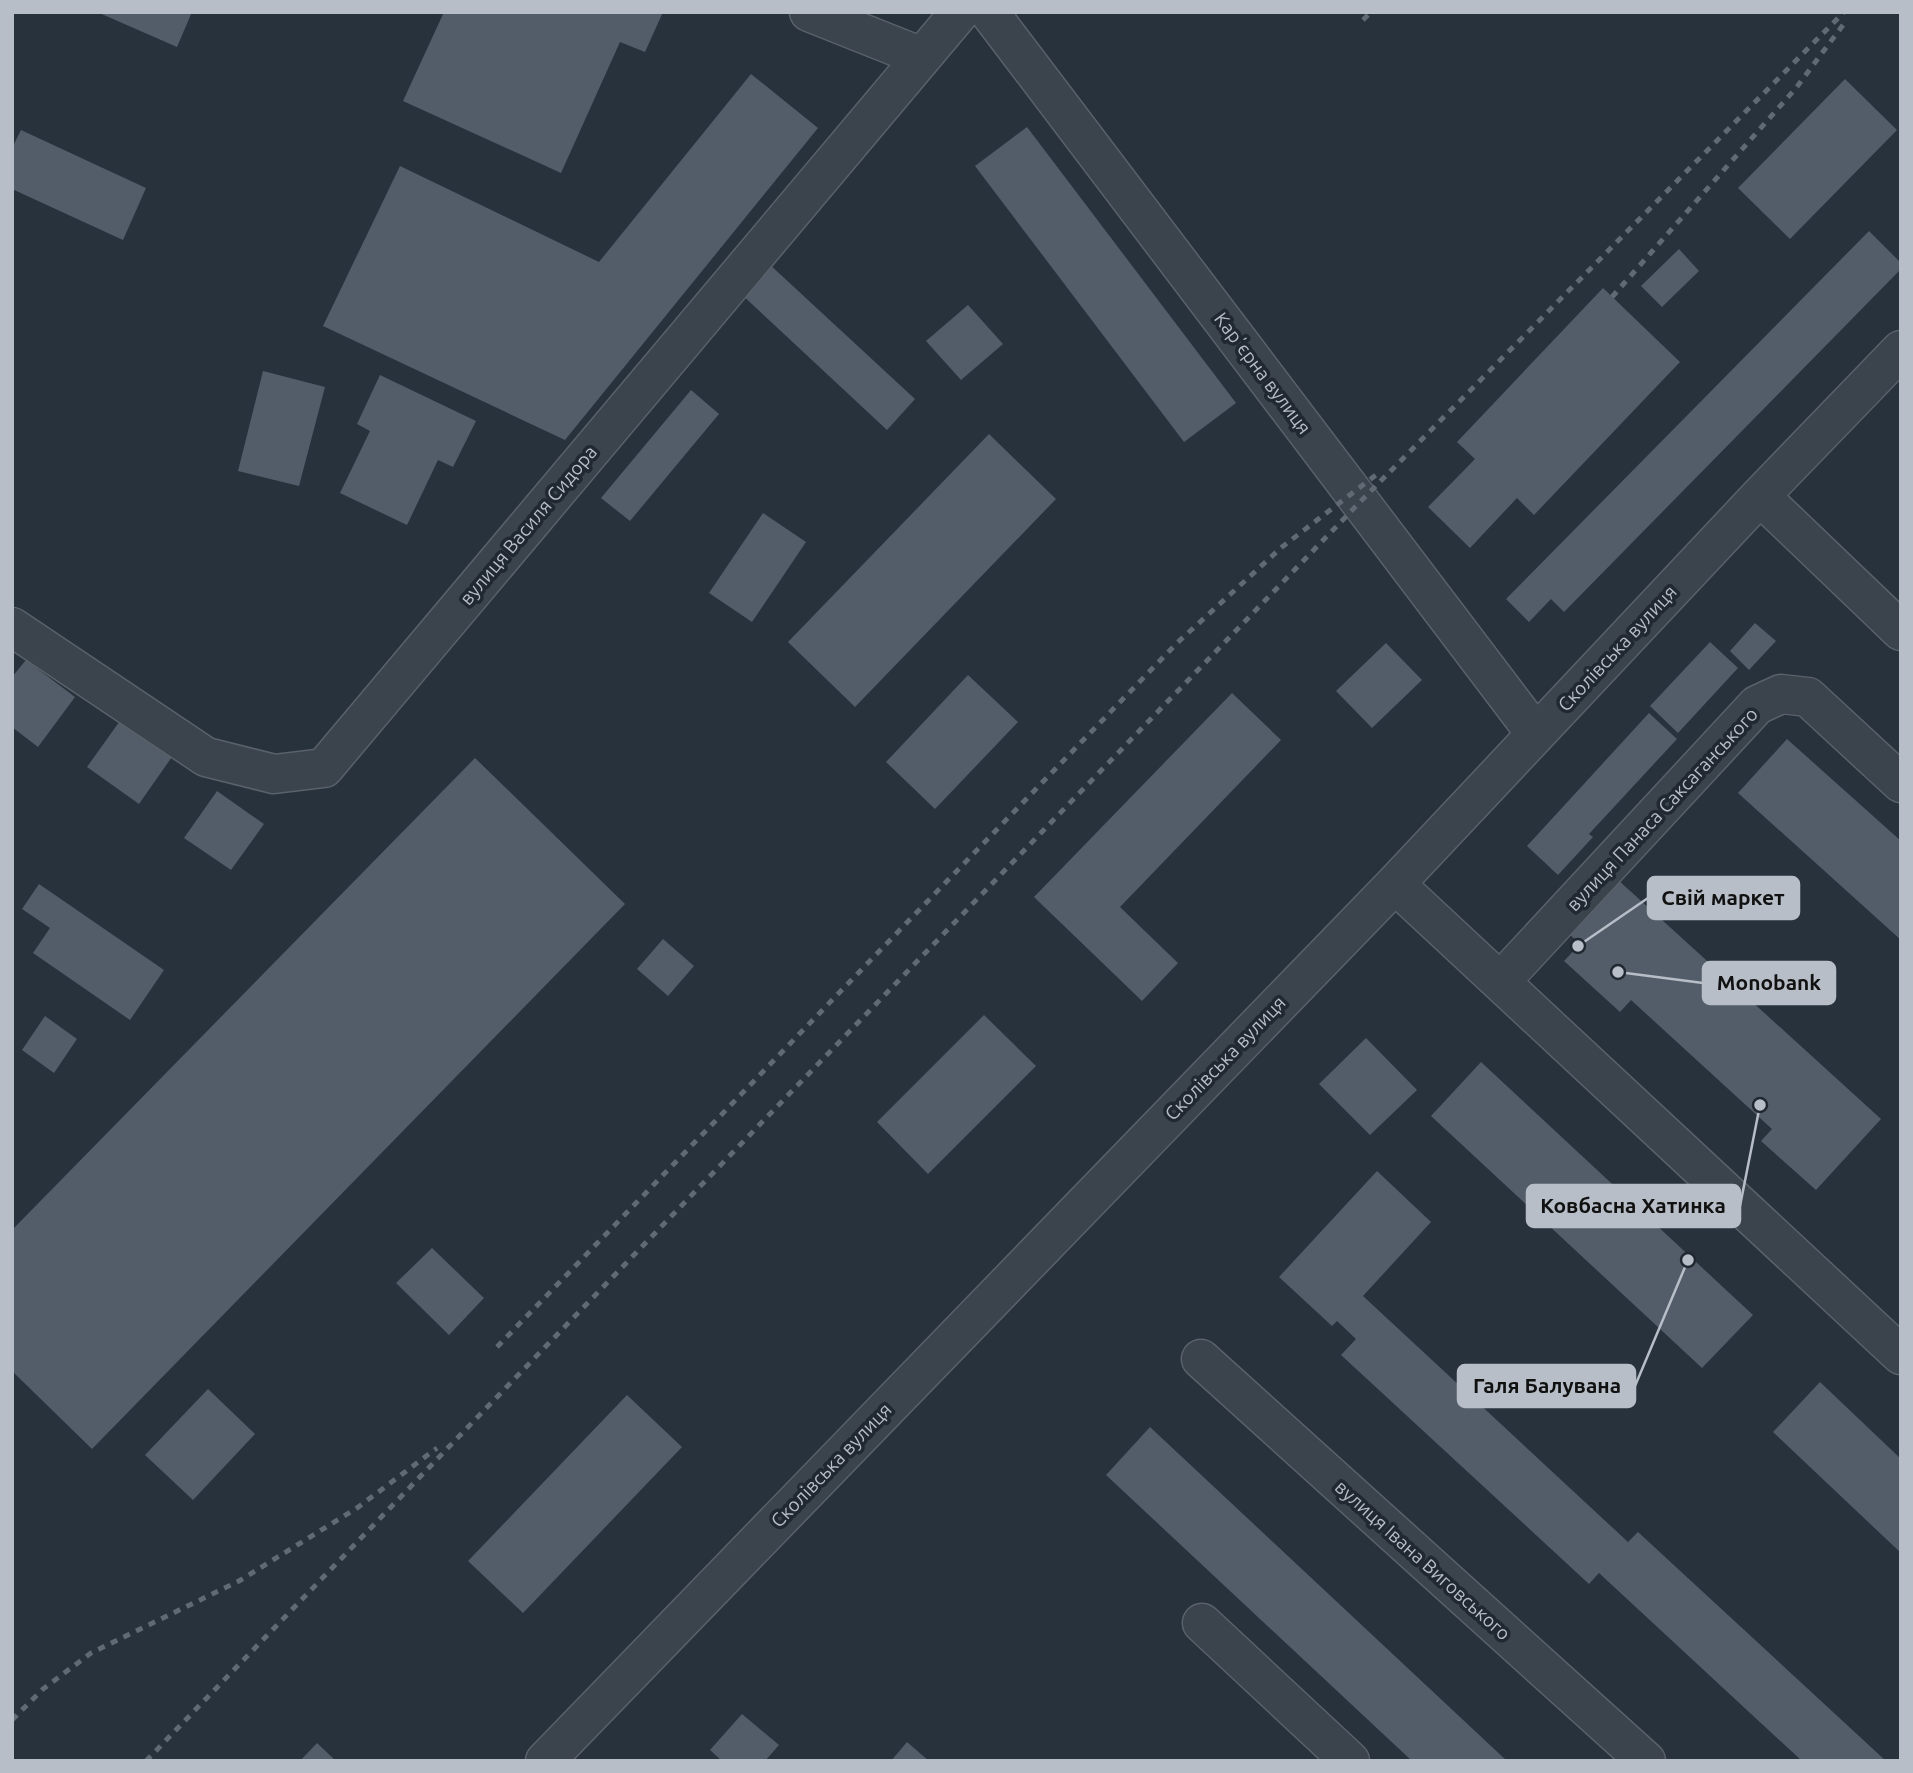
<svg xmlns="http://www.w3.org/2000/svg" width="1913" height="1773" font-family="Ubuntu,sans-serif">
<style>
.building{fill:#535d69}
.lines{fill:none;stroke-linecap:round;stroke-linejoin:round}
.minor-casing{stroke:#59616a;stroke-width:41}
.minor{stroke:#3b434c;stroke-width:38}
.rail{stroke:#5f6a75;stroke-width:5;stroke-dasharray:7 7;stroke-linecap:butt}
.labels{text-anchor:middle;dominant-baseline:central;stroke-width:7;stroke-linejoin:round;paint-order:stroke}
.street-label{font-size:19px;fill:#b7bec7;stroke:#202831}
.leader{fill:none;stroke:#b7bec7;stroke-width:2.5}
.callout-dot{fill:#b7bec7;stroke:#202831;stroke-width:2.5}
.callout{fill:#b7bec7;stroke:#b7bec7;stroke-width:2.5}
.callout-label{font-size:21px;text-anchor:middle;font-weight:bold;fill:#111}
</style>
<rect width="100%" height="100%" fill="#27323c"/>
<path class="building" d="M97,12H192L177,47Z
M444,12H663L645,52L620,42L561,173L403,101Z
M751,74L818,128L565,440L323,326L400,166L599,262Z
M1845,79L1897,130L1790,239L1738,188Z
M1027,127L1236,403L1184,442L975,166Z
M21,130L146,188L123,240L12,189V148Z
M1869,231L1901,263V269L1564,612L1551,599L1529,622L1506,599Z
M1679,249L1699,271L1662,307L1641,286Z
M768,263L915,399L887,430L740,293Z
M1603,288L1680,362L1534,515L1517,498L1470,548L1428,507L1475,459L1457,442Z
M968,305L1003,344L961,380L926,341Z
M263,371L325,387L299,486L238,471Z
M380,375L476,421L453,467L438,460L407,525L340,493L370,431L357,424Z
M691,390L719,414L630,521L601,498Z
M989,434L1056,499L855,707L788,642Z
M763,513L806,542L752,622L709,593Z
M1755,623L1776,641L1749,670L1730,651Z
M1710,642L1738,668L1678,733L1650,706Z
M1386,643L1422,680L1372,728L1336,691Z
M26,660L75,697L38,747L12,727V677Z
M968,675L1018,722L935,809L886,762Z
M1232,693L1281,740L1120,907L1178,963L1142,1001L1034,897Z
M1649,713L1677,739L1589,834L1593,837L1558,875L1527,846Z
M122,718L174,754L139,804L87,767Z
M1787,739L1901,841V940L1738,793Z
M475,758L625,904L92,1449L12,1371V1230Z
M217,791L264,824L231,870L184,838Z
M1617,879L1881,1119L1816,1190L1761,1141L1772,1129L1631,1000L1620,1012L1564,961L1580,944L1568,933Z
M39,884L164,970L130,1020L33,953L50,928L22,909Z
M663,939L694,966L668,996L637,969Z
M984,1015L1036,1066L928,1174L877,1122Z
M45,1016L77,1039L54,1073L22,1050Z
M1366,1038L1417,1090L1370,1135L1319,1084Z
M1481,1062L1753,1315L1702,1368L1431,1116Z
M1377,1171L1431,1222L1363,1296L1628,1542L1638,1532L1886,1761H1802L1599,1573L1589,1584L1341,1355L1356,1339L1337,1321L1332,1326L1279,1277Z
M432,1248L484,1298L449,1335L396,1283Z
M1820,1382L1901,1459V1553L1773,1432Z
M208,1389L255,1434L193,1500L145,1455Z
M627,1395L682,1447L523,1613L468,1561Z
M1150,1427L1507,1761H1412L1106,1475Z
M742,1714L779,1745L765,1761H722L710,1750Z
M907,1742L929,1761H891Z
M317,1743L336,1761H300Z"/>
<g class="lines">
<g class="minor-casing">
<path id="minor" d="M809,12L922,57
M989,12L1536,734
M1760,496L1901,631
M12,627L206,757L274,774L324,768L960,12
M1395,884L1901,1355
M1501,981L1757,705L1781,694L1808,697L1901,783
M1201,1359L1646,1761
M1202,1623L1350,1761
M545,1761L1395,884L1760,496L1901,350"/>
</g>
<use href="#minor" class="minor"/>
<path class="rail" d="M1363,20L1371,12
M1612,297L1796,88L1843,25
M497,1347L1177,643L1282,547L1376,475
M12,1720L43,1689L91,1653L239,1581L357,1508L437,1448
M146,1761L1360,502L1844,12"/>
</g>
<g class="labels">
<g class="street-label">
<text transform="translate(1263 373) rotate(53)">Карʼєрна вулиця</text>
<text transform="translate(528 525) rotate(-50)">вулиця Василя Сидора</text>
<text transform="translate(1617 648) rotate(-47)">Сколівська вулиця</text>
<text transform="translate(1662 809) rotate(-47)">вулиця Панаса Саксаганського</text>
<text transform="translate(1225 1058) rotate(-46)">Сколівська вулиця</text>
<text transform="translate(831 1465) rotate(-46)">Сколівська вулиця</text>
<text transform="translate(1423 1560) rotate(42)">вулиця Івана Виговського</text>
</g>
</g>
<path class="leader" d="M1578 946L1648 898M1618 972L1703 983M1760 1105L1740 1206M1688 1260L1635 1386"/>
<g class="callout-dot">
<circle cx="1578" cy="946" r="7"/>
<circle cx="1618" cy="972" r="7"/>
<circle cx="1760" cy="1105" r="7"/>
<circle cx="1688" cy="1260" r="7"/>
</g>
<g class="callout">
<rect x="1648" y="877" width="151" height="42" rx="7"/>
<rect x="1703" y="962" width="132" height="42" rx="7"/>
<rect x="1527" y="1185" width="213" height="42" rx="7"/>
<rect x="1458" y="1365" width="177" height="42" rx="7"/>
</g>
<g class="callout-label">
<text x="1723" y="905">Свій маркет</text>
<text x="1769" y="990">Monobank</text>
<text x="1633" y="1213">Ковбасна Хатинка</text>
<text x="1547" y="1393">Галя Балувана</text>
</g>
<rect width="1913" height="1773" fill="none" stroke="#b7bec7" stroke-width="28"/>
</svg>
